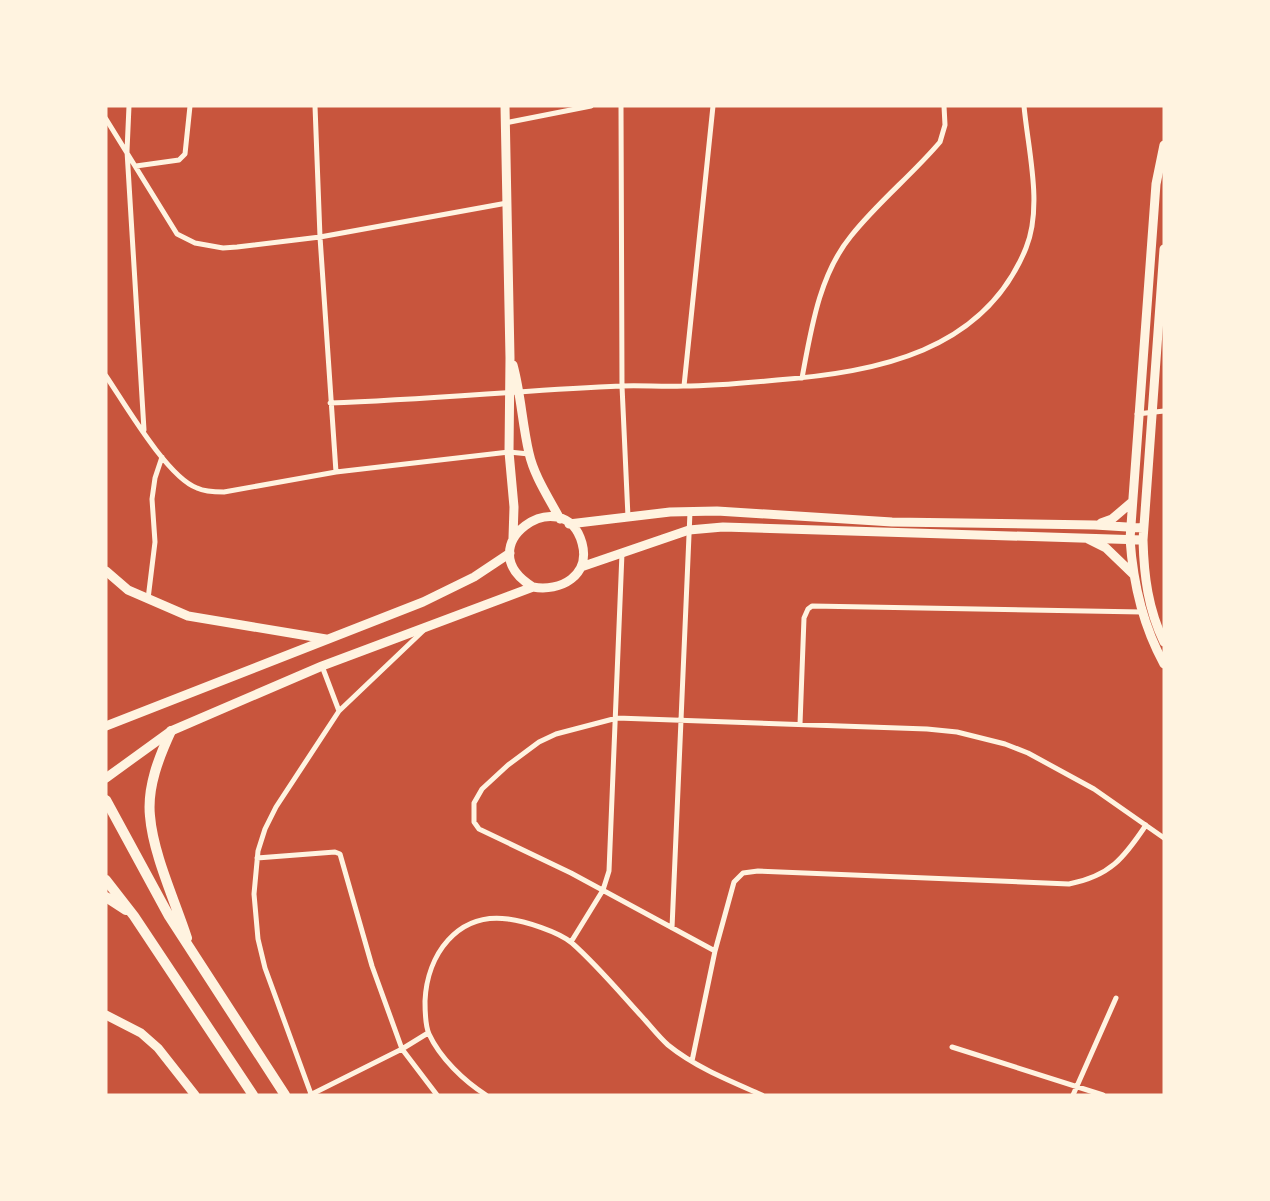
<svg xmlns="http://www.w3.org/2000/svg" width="1270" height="1201" font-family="'Fira Sans',sans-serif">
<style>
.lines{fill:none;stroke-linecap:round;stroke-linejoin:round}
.minor{stroke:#fff3e0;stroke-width:5}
.tertiary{stroke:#fff3e0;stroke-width:9}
.secondary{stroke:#fff3e0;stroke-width:10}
</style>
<rect width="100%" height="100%" fill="#c8553d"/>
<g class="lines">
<path class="minor" d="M129,106L127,151L144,430
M315,106L320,237L336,472
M621,106L622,386L628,517
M106,119L177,234L195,243L223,248L237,247L320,237L507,203
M505,123L591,106
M136,166L179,160L185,154L190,106
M106,376C125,404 167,477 197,488C205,492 215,492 224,492L336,472L509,452L529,454
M802,378C811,330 819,275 851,236C878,202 912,175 940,142L945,125L944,106
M684,386L713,106
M330,403C427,400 524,390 621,386C641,385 662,387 683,386C714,386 746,383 777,380C877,372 984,352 1026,248C1043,206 1028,150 1024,106
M1137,414L1164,411
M148,599L155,542L152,499L155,478L162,457
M322,666L339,711
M800,724L804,618L808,609L812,606L1142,612
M257,858L335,852L340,854L372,966L402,1049L437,1095
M672,928L690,512
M571,942L603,890L609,871L622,553
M715,951L571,873L479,829L474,822V803L482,789L508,765L539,742L556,734L617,718L927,729L957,732L1005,744L1028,753L1094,789L1164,838
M952,1047L1103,1095
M692,1061L715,951L734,882L743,873L758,871L1069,884C1110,876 1124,858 1146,825
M311,1094L265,968L258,939L254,894L258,851L265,829L276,807L339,711L424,630
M310,1095L402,1049L428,1033
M486,1095C464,1081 440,1058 429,1034C425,1025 425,1011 425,1001C427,955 457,912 508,919C525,921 559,932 572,943C597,965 622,995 645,1020C652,1028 660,1038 668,1045C695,1067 730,1081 762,1095
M1073,1095L1116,998"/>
<path class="tertiary" d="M505,106L510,358L509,452L514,507L513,538
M1164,145L1156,184L1130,539C1133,583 1142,624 1164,664
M1164,249L1143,540C1144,576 1148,609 1164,642
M513,365C521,394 522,423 529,453C534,476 549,498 560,519
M1101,523L1112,519L1132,502
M569,524L670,512L717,511L892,522L1095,525L1143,528
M1088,539L1106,548L1133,574
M581,567L689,530L723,527L1143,540
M106,571L128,590L188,616L326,639
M106,726L423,602L474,577L510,553
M106,778L171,731L322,666L533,587C560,592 591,576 582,543C564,479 465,546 533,587
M106,1015L141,1033L158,1048L195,1095"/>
<path class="secondary" d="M171,731C159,757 147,787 150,816C153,854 175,901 187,938
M106,800L169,916L285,1095
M106,880L134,916L253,1095
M106,897L126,910"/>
</g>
<rect width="1270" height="1201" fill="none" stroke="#fff3e0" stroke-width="215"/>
</svg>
